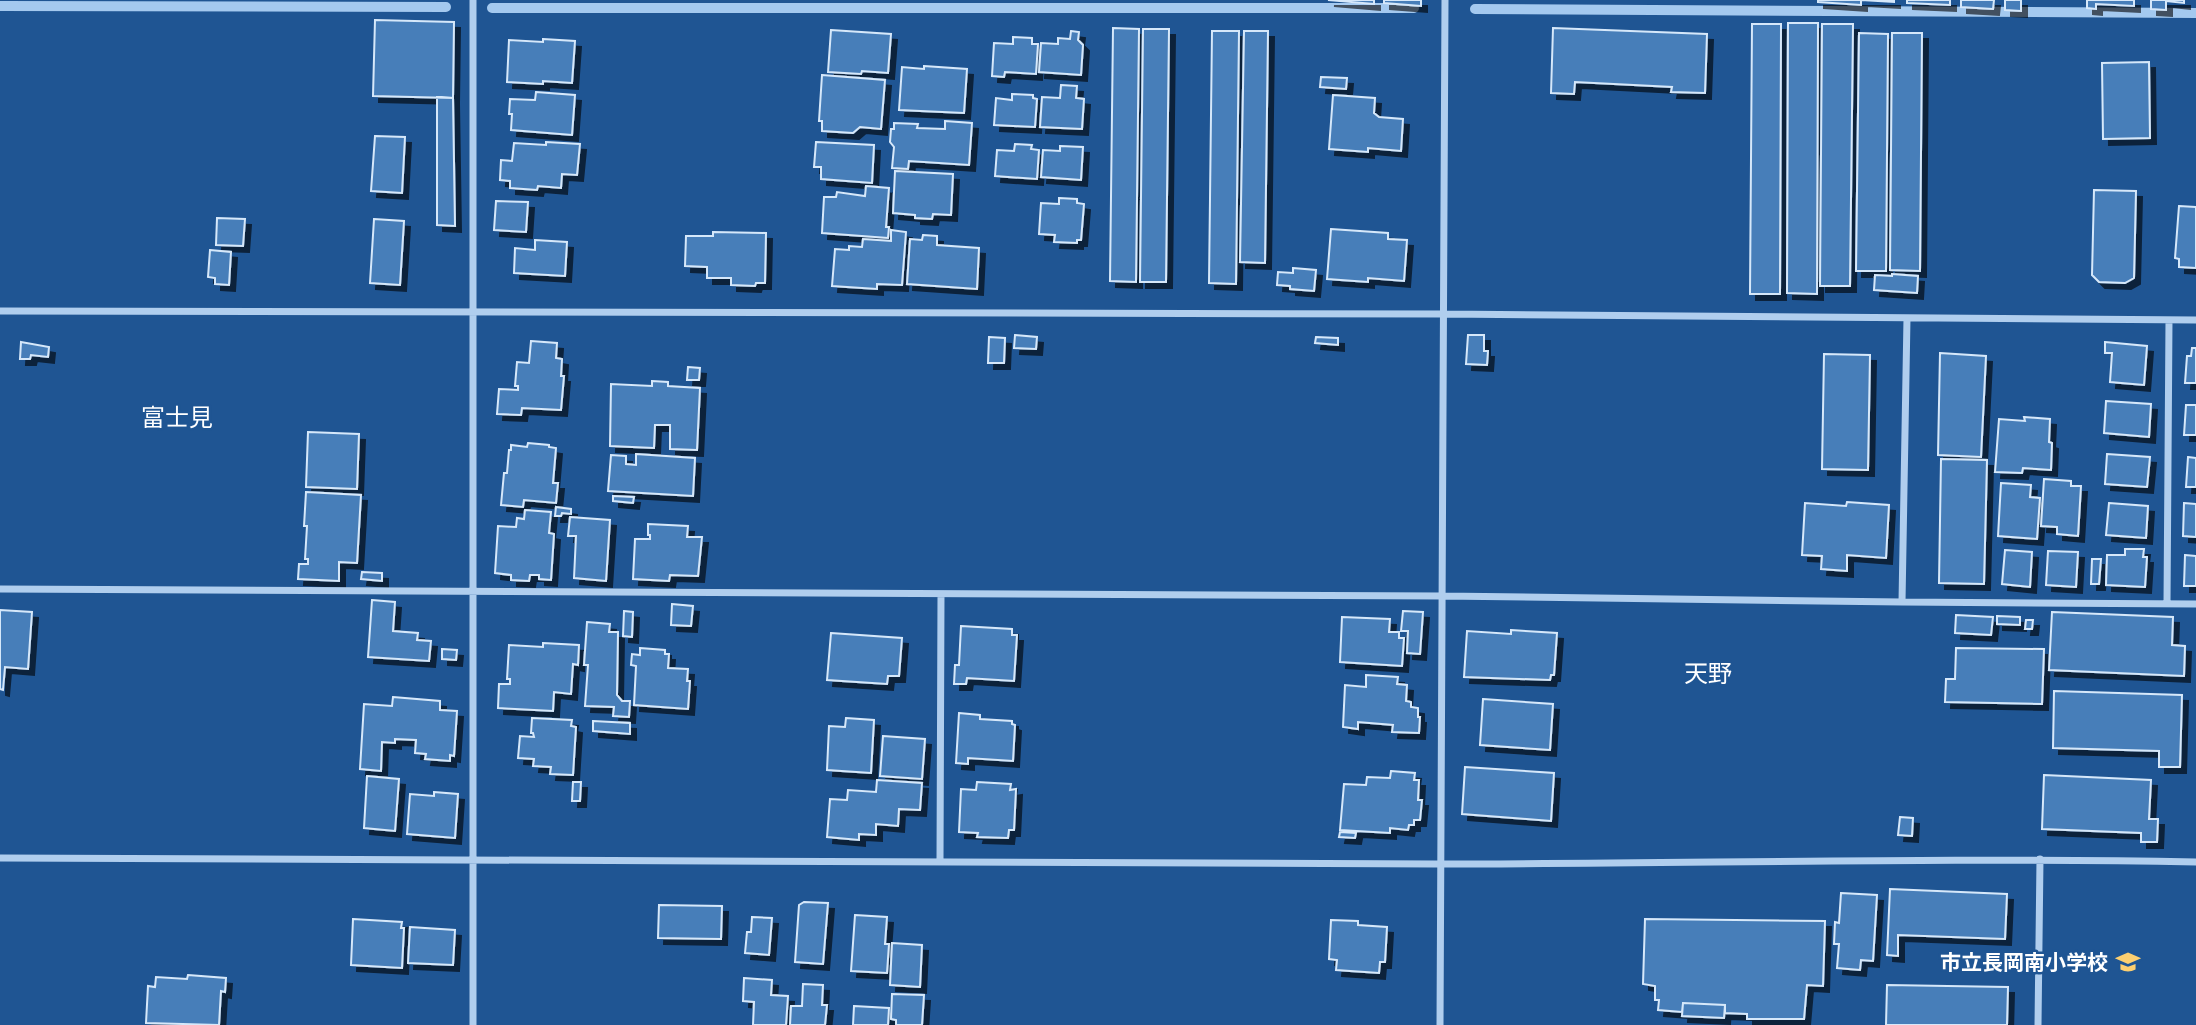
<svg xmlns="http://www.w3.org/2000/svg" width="2196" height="1025" font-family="'PT Sans Narrow','Noto Sans JP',sans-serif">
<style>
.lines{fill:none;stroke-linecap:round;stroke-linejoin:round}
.stream{stroke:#a4c9ef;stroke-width:10}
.building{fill:#477eb9;stroke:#d6e8fa;stroke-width:2;filter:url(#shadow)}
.street{stroke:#b0ceee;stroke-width:7}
.labels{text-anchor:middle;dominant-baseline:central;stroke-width:5;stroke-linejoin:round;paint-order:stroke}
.poi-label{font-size:21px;font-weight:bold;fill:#fff;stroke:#1f5593;text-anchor:end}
.quarter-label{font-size:24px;fill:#fff;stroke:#1f5593}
</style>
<defs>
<filter id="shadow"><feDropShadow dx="6" dy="6" stdDeviation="0" flood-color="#0009"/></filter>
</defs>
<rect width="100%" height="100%" fill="#1f5593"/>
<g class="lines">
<path class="stream" d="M0,6L446,7
M492,8H1414
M1475,9L2196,13"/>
</g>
<path class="building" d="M1328,0H1374V4Z
M1384,0H1421V6L1384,3Z
M1818,0H1894V2L1861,0V5L1818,2Z
M1907,0H1950V5L1907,3Z
M1961,0H1994L1993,9L1961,7Z
M2005,0H2021V11L2005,10Z
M2087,0H2134V6L2096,4V9L2087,8Z
M2151,0H2184V3L2166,1V10L2151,9Z
M375,20L454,22L453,98L373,96Z
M1788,23H1818L1817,294L1787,293Z
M1752,24H1781L1780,294H1750Z
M1822,24H1853L1850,286H1820Z
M1113,28L1139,29L1136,282L1110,281Z
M1553,28L1707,34L1705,93L1671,92L1672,87L1575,82L1574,94L1551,93Z
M1143,29H1169L1166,282H1140Z
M831,30L891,34L888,73L862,71L861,74L828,72Z
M1071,31L1079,32L1078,40L1083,45L1081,75L1039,72L1041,43L1058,44V38L1070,39Z
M1212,31H1239L1236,284L1209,283Z
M1244,31H1268L1265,263L1240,262Z
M1859,33L1888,34L1886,271H1856Z
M1892,33H1922L1920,271L1890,270Z
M1013,37L1032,38V44H1038L1036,74L1005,72L1004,77L992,76L994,43L1013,44Z
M543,39L575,41L572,83L543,81V84L507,82L509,40L543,42Z
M2149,62L2150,138L2103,139L2102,63Z
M924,66L967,69L964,113L899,110L902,67L924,69Z
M822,75L885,80L881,129L860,127L853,133L822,131V121H819Z
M1321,77L1347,78L1346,89L1320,87Z
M1061,85L1077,86L1076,98L1084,99L1082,129L1040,127L1042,97L1060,98Z
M536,92L575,95L572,135L511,130L512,114H509L510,99L535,100Z
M1012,94L1033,95V98L1037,99L1035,127L994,125L996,98L1012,100Z
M1333,95L1375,98L1374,113L1379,117L1403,119L1401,151L1368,148V152L1329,149Z
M437,97L453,98L455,226L437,225Z
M945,121L972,123L969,165L909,161L908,169L892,168L894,147L890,142L891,129H894V123L918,124L917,128L945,129Z
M375,136L405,137L402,193L371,191Z
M546,142L580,144L577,175L562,174L561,188L538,186L537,190L510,188V181L500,180L501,160L512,161L514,143L546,145Z
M816,142L874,145L872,183L821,179V167H814Z
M1015,144L1032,145L1031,149L1039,150L1037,179L995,176L997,150L1014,151Z
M1060,146L1083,147L1081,180L1041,177L1043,150L1060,151Z
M895,171L953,174L951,215L933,214L932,219L915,218V215L893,213Z
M866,186L889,188L886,227H889L888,238L822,233L824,197H836L837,192L865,196Z
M2094,190L2136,191L2134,278L2125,283L2099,282L2092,275Z
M1059,198L1077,199V203L1084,204L1081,240H1077V243L1054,242L1055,235L1039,234L1041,203L1059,204Z
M496,201L528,202L526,232L494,230Z
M2179,206L2196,207V268L2179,267V259L2175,258Z
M217,218L245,219L243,246L216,245Z
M374,219L404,221L400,285L370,283Z
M1331,229L1388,233V239L1407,240L1404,281L1368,278V282L1327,279Z
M891,230L906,232L902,285L877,284V289L832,286L835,249L849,250V246L862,247L863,239L891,241Z
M713,232L766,233L765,283H756L755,286L731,285V278H707V267L685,266L686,236H713Z
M923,235L937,236V245L979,248L977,289L907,284L910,239L922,240Z
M535,240L567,242L565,276L514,273L515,248L535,250Z
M210,250L231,252L229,285L215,284V278L208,277Z
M1293,268L1316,270L1314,291L1290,289V286L1277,285L1278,272L1293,273Z
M1892,274L1918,276L1917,293L1874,290L1875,275L1892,276Z
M1015,335L1037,337L1036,349L1014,348Z
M1468,335H1484V351H1488L1487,365L1466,364Z
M989,337L1005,338L1004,363H988Z
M1316,337L1338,338V345L1315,343Z
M531,341L557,343L556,358L562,359L561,376H564L561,410L522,408L521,415L497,414L499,389L518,390V386H515L517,362L529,363Z
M21,342L49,347L48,357L31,355L30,359H20Z
M2105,342L2147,346L2144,385L2110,382L2112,353H2105Z
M2192,348H2196V383H2185L2187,356H2191Z
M1940,353L1986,356L1981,457L1938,455Z
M1824,354L1870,355L1868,470L1822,469Z
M688,367L700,368L699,380H687Z
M652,381L668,382V386L700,388L697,450L670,449V425H655L654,448L610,446L611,384L652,386Z
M2106,401L2151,404L2149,437L2104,433Z
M2186,405H2196V435H2184Z
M2024,417L2050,419L2049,442L2052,443L2051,470L2023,468L2022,473L1995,472L1999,419L2025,421Z
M308,432L359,434L357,489L306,487Z
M528,443L549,445V447L556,448L553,483H558L556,503L524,500L523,507L501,505L504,473H507L509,450H511V445L527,447Z
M636,454L695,458L693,496L608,491L611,455L626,456V464L636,465Z
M2107,454L2150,457L2147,487L2105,484Z
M2188,457L2196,458V487H2186Z
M1941,459L1987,460L1984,584L1939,583Z
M2044,479L2071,481V486H2081L2078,536L2057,534V527L2041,526Z
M2001,483L2031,485L2030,497L2040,498L2037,539L1998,536Z
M306,492L361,495L357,563L339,562V581L298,579L299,564H308V559H305L307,526H304Z
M613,496L634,497L633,503L613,501Z
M1847,502L1889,505L1886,558L1847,555V571L1821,569L1822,556L1802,555L1805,503L1846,506Z
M2109,503L2148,506L2146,538L2106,535Z
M2184,503L2196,504V537L2183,536Z
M556,507L571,509V514L562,513L561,516H555Z
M525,510L551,512L549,533L554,534L551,580L539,579V575H530L529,581L511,580V575L495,573L498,526L516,527L517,518L524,519Z
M570,517L610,520L606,581L574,578L576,536H568Z
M648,524L688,526L687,537H702L698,576L670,575L669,581L633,579L635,539H650V535H648Z
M2125,549H2144L2143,557H2147L2145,587L2106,585L2107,555H2125Z
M2005,550L2032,552L2030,587L2002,584Z
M2048,551L2078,552L2076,587L2046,585Z
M2185,555L2196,556V586H2184Z
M2092,559H2101L2099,584H2091Z
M362,572L382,573V581L361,579Z
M372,600L395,602L393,631L418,633L417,640L431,641L429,661L368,657Z
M672,604L693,606L691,626L671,625Z
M0,610L32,612L28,669L5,667L3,690L0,689Z
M624,611L633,612L632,637L623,636Z
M1403,611L1423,612L1420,654L1407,653L1408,631H1401Z
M2052,612L2173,617L2172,645L2185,646L2184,676L2049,670Z
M1956,615L1993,617L1991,635L1955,633Z
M1997,616L2020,617V625L1997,624Z
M1342,617L1390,619L1389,632H1399V638H1404L1402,666L1340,662Z
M2026,620H2033L2032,629H2025Z
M587,622L610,624L609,632H618L617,695L622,701H630L629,717L613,716L614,707L585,706L588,665H584Z
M961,626L1012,629V635H1017L1014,681L967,678L966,684H954L955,665H959Z
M1511,630L1557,633L1554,675H1551L1550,680L1464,677L1467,631L1511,634Z
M831,633L902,638L899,676H888L887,684L827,680Z
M543,643L579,645L578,665L573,664L571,694L554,692L553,711L498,708L499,684H510V679H507L509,645L543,647Z
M640,648L665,650V654H669L668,668L688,669L687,681H690L688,709L634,705L636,666L631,665L632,654L640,655Z
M1956,648L2044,649L2042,704L1945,702L1946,679H1955Z
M442,649L457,650L456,660L442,659Z
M1366,675L1398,677L1397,684L1407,685L1406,701L1411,702V707L1418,708V717H1420L1419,733L1392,732L1393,725L1358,722V729L1343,727L1345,685L1366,687Z
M2054,691L2182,695L2180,767H2159V751L2053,748Z
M393,697L440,701V710L457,711L454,756L450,755V761L425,759L426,754L415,753L416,740L395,739V743L382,742L381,771L360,769L364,704L392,706Z
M1483,699L1553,704L1550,750L1480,745Z
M959,713L980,715V719L1012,721V724L1015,725L1013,761L968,758V764L956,763Z
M532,718L572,720L571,726L576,727L573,775L550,774L551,767L533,766L534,759L518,758L520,736L534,737L533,733H531Z
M846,718L874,720L871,773L827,770L829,726L845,727Z
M593,721L630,723V734L593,731Z
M883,736L925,739L922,779L880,776Z
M1465,767L1554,773L1551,821L1462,814Z
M1391,771L1415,773L1414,780H1419L1418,800H1422L1420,820H1414V825H1409L1408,830L1390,828V833L1340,830L1344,784L1366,785L1367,777L1390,778Z
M2044,775L2151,780L2149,819H2158L2157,842H2141V833L2042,829Z
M367,776L399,779L395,831L364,828Z
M877,780L922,783L920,810L899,809L898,826L876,824V835L859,834V840L827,837L830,799L847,800L848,790L876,792Z
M573,782H581L580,801H572Z
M977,782L1011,784L1010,790L1016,789L1014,830H1009L1008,838L977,837L978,833L959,832L961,789L976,790Z
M434,792L458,794L455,838L407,834L410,794L434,796Z
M1900,817L1913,818L1912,836L1898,835Z
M1340,832L1356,833L1355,838L1339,837Z
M1890,889L2007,894L2005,939L1898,935V956L1887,955Z
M1841,893L1877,895L1873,961L1861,960L1860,970L1837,968L1839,944H1834L1835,922L1839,923Z
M804,902L828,903L823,964L795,962L799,905Z
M659,905L722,906L721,939L658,938Z
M855,915L887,917L885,944H889L887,973L851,971Z
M752,917L772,918L769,955L745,953L747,932H751Z
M353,919L402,922L401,928H404L402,968L351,965Z
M1645,919L1825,921L1823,986L1807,985L1804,1019H1747V1014L1725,1013V1005L1683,1003L1682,1012L1658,1010L1659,1000H1655V986L1643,984Z
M1331,920L1358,921V925L1387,927L1385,962H1380L1379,973L1336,970L1337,960L1329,959Z
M410,927L455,930L453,965L408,963Z
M892,943L922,945L920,987L890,985Z
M188,975L226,978L225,992L221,991L219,1025L146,1023L148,986L155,987L156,977L187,979Z
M744,978L772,980L771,995L788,996L786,1025H753L754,1002L743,1001Z
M803,984L823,985L822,1005H827L825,1025H790L791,1006H802Z
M1887,985L2008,987L2007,1025H1886Z
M892,994L924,995L922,1025H896V1020L891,1019Z
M1683,1003L1725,1005L1724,1018L1682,1016Z
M854,1006L889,1008L888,1025H853Z"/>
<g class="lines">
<path class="street" d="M0,311L1445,314L2196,320
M0,589L1442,596L1902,602L1907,318
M1902,602L2196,604
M2167,604L2169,320
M0,858C478,859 956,862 1435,864C1688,864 1942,857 2196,862
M940,861L941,594
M473,1025V0
M1440,1025L1445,0
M2038,1025L2040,859"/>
</g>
<defs>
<g id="school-bare" transform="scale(1.89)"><path d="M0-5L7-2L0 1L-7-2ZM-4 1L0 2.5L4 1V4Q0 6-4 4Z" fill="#fccf70" stroke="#1f5593" stroke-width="2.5" paint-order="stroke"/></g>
</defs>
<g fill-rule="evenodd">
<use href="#school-bare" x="2128" y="962"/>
</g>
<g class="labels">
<g class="poi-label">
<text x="2108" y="962">市立長岡南小学校</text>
</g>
<g class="quarter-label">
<text x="177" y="417">富士見</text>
<text x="1708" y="673">天野</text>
</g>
</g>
</svg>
